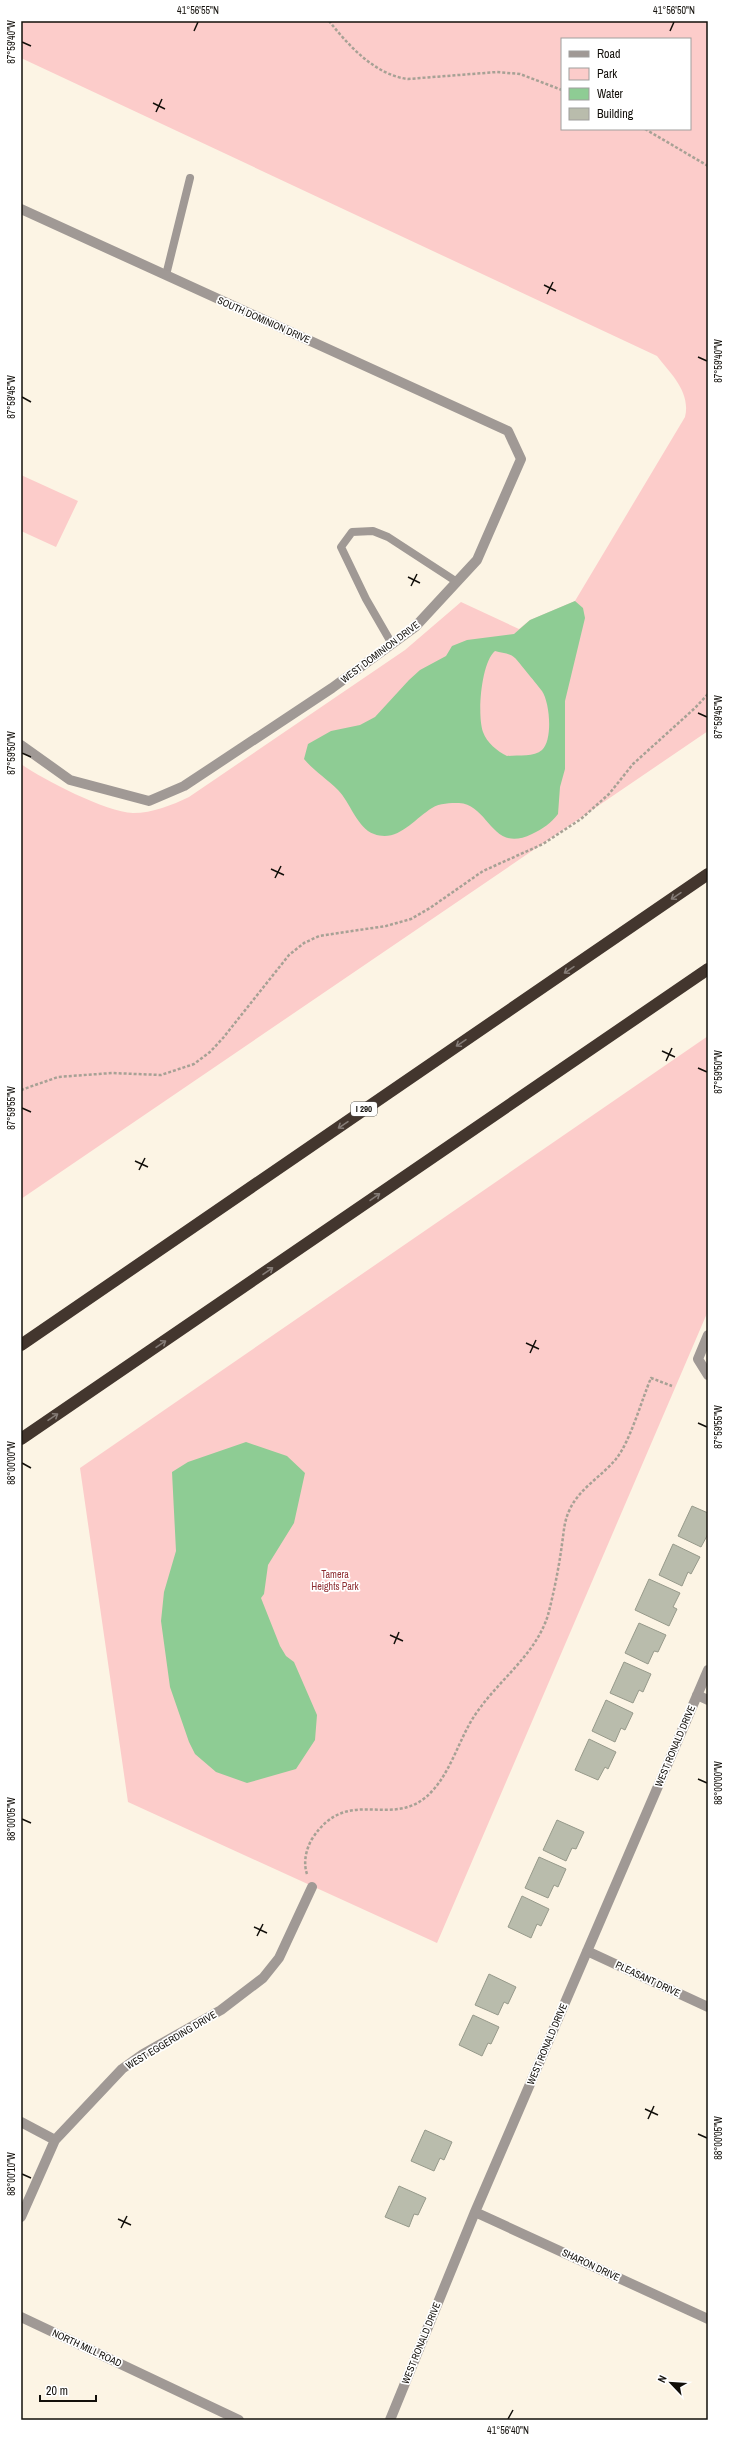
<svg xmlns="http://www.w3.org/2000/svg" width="729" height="2441" font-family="'Archivo Narrow',sans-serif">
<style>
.green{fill:#fcccca;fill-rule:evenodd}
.water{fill:#8ecc94;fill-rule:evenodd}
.building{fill:#b9bcac;stroke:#979a8b}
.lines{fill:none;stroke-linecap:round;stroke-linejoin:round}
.path{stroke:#a7a195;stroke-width:2.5;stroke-dasharray:3 2;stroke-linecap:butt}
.service{stroke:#a09995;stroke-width:8}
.minor{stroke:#a09995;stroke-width:10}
.tertiary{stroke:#a09995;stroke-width:10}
.motorway{stroke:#43362e;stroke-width:12}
.oneway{stroke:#857c77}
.ticks{fill:none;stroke:#120f0a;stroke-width:1.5}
.labels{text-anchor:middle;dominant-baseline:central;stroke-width:3.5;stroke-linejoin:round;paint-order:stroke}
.shield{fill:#fff;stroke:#595754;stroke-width:1}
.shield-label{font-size:9px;font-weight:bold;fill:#120f0a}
.street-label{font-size:10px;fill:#120f0a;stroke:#fff}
.park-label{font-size:10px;fill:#8e2e33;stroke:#fff}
.neatline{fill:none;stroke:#120f0a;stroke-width:1.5}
.ticks-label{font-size:10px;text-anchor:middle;fill:#120f0a}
</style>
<rect width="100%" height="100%" fill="#fcf4e4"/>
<path class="green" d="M21,21H708V731L21,1199V764C44,780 106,812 133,813C153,813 172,805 189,797L405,650L461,602L519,629L530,620L575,601L685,417C691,392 671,374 657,356L21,58ZM562,39H690V129H562Z
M21,475L78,501L56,547L21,531Z
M708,1036V1311L437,1943L128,1802L80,1468Z"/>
<path class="water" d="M575,601L583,608L585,618L565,701V769L560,787L558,814C551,823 543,829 532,834C491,854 490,805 459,803C450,803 440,803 432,808C414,819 398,843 374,834C357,828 350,802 338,790C327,779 314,771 304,759L308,744L331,731L360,725L375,717L409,680L420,670L446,656L452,646L467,640L514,634L530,620ZM495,651C502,653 510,653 515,658C518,661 539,687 542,691C550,703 553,740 542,750C534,757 518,755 507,756C497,751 487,743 483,732C477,715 481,663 495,651Z
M246,1442L287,1456L305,1473L294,1523L268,1565L264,1594L261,1598L280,1646L286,1656L294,1662L317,1715L315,1740L296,1769L247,1783L216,1772L195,1754L189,1742L170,1687L161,1621L164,1592L176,1551L172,1472L188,1462Z"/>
<path class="building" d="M692,1506L708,1513V1534L701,1547L678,1536Z
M673,1544L700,1557L691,1574L688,1572L682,1586L659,1575Z
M649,1579L680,1593L673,1607L677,1609L669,1626L635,1610Z
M639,1623L666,1635L658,1652L654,1651L648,1664L625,1653Z
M624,1662L651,1674L643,1692L639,1690L633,1703L610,1693Z
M606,1700L633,1713L625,1730L621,1728L615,1742L592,1731Z
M589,1739L616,1752L608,1769L605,1767L598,1780L575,1770Z
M557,1820L584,1832L576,1849L572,1848L566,1861L543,1850Z
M539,1857L566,1869L558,1887L554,1885L548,1898L525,1888Z
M522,1896L549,1909L541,1926L537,1924L531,1938L508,1927Z
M489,1974L516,1987L508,2004L504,2002L498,2015L475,2005Z
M473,2015L499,2027L491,2044L488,2043L482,2056L459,2045Z
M425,2130L452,2142L444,2160L440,2158L434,2171L411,2161Z
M399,2186L426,2198L418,2215L414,2214L409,2227L385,2217Z"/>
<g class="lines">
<path class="path" d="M329,21C349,46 375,75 408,79L497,72L520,74L562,90
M645,129L708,166
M21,1090L58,1077L112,1073L161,1075L194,1064L210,1052L223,1038L289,955L304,943L319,936L386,926L411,919L430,908L483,871L543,844L581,819L609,794L633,764L695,708L708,694
M307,1874C303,1863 306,1849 312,1839C349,1781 395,1835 434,1789C453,1767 460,1736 477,1712C500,1679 536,1654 548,1615C554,1592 559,1567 562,1544C564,1531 564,1521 570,1509C579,1489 602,1476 616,1459C630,1442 642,1399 651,1378L672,1386"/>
<path class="service" d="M166,275L190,178
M392,644L366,599L341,547L352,532L373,531L388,537L457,582"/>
<path class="minor" d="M21,209L508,431L521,459L477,560L415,627L332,688L184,786L149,801L70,780L21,745
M708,1335L698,1359L708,1375
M697,1695L708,1700
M587,1951L708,2007
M21,2122L55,2140
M475,2212L708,2319
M21,2217L55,2140L122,2069L143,2054L221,2010L263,1978L279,1958L312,1887
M390,2420L475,2212L708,1670"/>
<path class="tertiary" d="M21,2317L239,2420"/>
<path class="motorway" d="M21,1345L708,874
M21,1439L708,969"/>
</g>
<defs><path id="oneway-shaft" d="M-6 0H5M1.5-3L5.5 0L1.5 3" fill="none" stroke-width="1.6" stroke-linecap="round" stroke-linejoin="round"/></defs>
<g class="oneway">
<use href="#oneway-shaft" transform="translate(676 896) rotate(146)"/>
<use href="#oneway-shaft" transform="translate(569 970) rotate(146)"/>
<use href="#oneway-shaft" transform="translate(461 1043) rotate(146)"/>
<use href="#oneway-shaft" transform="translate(343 1125) rotate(146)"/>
<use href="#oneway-shaft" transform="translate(375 1197) rotate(-35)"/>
<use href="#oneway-shaft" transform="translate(268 1271) rotate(-35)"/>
<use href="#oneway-shaft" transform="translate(161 1344) rotate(-34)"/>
<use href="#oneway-shaft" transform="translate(53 1417) rotate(-34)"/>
</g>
<path class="ticks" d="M194,31L198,22M670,31L674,22M22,42L31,46M153,103L165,109M156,112L162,99M544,285L556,291M547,294L553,282M698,357L707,361M22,397L31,402M408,577L420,583M411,586L417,574M698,713L707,717M22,753L31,757M271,869L284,875M275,878L281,866M662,1051L675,1057M666,1061L672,1048M698,1068L707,1072M22,1108L31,1112M135,1161L148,1167M139,1170L145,1158M526,1343L539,1349M530,1353L536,1340M698,1423L707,1427M22,1463L31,1468M390,1635L403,1641M394,1644L399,1632M698,1779L707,1783M22,1819L31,1823M254,1927L267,1933M257,1936L263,1924M645,2109L658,2115M648,2119L654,2106M698,2134L707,2138M22,2174L31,2178M118,2219L131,2225M121,2228L127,2216M508,2419L513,2410"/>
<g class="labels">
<rect class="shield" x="351" y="1102" width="26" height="14" rx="3"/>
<g class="shield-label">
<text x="364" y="1109">I 290</text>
</g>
<g class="street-label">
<text transform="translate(264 320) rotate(24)">SOUTH DOMINION DRIVE</text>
<text transform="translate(380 652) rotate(-37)">WEST DOMINION DRIVE</text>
<text transform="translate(675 1746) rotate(-67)">WEST RONALD DRIVE</text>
<text transform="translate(648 1979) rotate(25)">PLEASANT DRIVE</text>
<text transform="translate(171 2040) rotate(-31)">WEST EGGERDING DRIVE</text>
<text transform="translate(547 2044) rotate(-67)">WEST RONALD DRIVE</text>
<text transform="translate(591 2265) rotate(25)">SHARON DRIVE</text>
<text transform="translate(421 2343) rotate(-68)">WEST RONALD DRIVE</text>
<text transform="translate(87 2348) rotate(25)">NORTH MILL ROAD</text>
</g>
<g class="park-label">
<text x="335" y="1574">Tamera<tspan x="335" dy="12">Heights Park</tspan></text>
</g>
</g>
<rect width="729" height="2441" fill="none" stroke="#ffffff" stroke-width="44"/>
<rect x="561" y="38" width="130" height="92" fill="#ffffff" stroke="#a09f9d"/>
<rect x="569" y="51" width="20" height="6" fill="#a09995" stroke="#a09f9d"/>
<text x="597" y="58" font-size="12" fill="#120f0a">Road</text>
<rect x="569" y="68" width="20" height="12" fill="#fcccca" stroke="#a09f9d"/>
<text x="597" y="78" font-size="12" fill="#120f0a">Park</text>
<rect x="569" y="88" width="20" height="12" fill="#8ecc94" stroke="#a09f9d"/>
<text x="597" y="98" font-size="12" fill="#120f0a">Water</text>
<rect x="569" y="108" width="20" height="12" fill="#b9bcac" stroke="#a09f9d"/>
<text x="597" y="118" font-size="12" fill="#120f0a">Building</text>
<g transform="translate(671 2383) rotate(295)" stroke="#ffffff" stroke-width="3" paint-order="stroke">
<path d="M0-3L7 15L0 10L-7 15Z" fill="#120f0a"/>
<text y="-6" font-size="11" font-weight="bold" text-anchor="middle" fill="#120f0a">N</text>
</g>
<path d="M40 2395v6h56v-6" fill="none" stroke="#120f0a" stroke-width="2"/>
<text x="46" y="2395" font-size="12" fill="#120f0a" stroke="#ffffff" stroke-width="3" paint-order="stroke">20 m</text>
<rect x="22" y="22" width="685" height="2397" class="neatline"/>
<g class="ticks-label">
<text x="198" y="14">41°56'55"N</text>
<text x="674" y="14">41°56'50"N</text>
<text transform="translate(11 42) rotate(-90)" y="4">87°59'40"W</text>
<text transform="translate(718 361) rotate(-90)" y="4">87°59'40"W</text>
<text transform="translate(11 397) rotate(-90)" y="4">87°59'45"W</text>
<text transform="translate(718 717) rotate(-90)" y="4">87°59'45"W</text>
<text transform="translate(11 753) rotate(-90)" y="4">87°59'50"W</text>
<text transform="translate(718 1072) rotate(-90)" y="4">87°59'50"W</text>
<text transform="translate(11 1108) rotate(-90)" y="4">87°59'55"W</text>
<text transform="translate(718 1427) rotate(-90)" y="4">87°59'55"W</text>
<text transform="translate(11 1463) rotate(-90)" y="4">88°00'00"W</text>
<text transform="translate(718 1783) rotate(-90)" y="4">88°00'00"W</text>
<text transform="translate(11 1819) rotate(-90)" y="4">88°00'05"W</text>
<text transform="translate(718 2138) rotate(-90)" y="4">88°00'05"W</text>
<text transform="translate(11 2174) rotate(-90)" y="4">88°00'10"W</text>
<text x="508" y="2434">41°56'40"N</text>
</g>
</svg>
